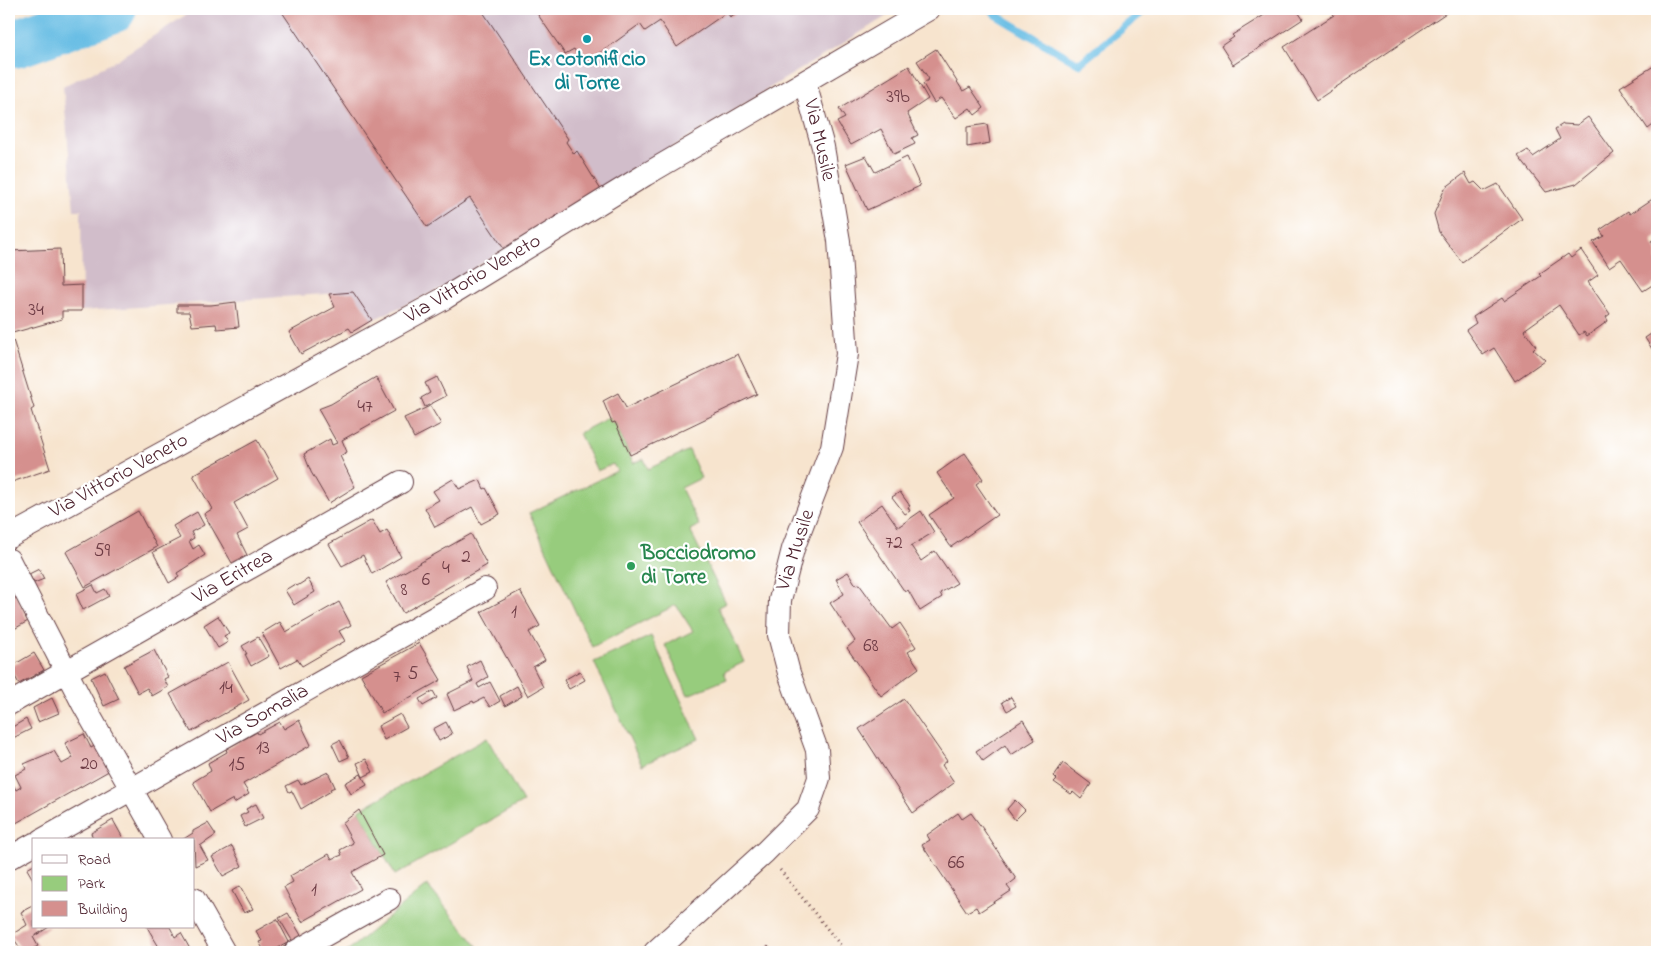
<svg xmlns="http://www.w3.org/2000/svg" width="1666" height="961" font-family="'Indie Flower',sans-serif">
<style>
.industrial{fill:#d1bdca}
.green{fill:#97cc7d;stroke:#707654}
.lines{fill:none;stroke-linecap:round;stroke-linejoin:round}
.stream{stroke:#67bde4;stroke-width:8}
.river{stroke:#67bde4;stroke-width:49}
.building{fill:#d5908e}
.street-casing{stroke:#643d43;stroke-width:24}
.path{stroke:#643d43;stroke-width:3;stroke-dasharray:1 4;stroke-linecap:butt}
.street{stroke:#fff;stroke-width:22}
.culture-dot{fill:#0f9aa8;stroke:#fff;stroke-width:2}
.leisure-dot{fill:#2e9e5b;stroke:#fff;stroke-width:2}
.labels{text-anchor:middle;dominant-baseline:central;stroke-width:4.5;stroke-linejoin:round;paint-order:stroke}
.number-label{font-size:19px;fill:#6d3b44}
.culture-label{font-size:21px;font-weight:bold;fill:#0d838f;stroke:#fff}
.street-label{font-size:21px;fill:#4a1f2b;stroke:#fff}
.leisure-label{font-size:21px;font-weight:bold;fill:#27864d;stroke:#fff;text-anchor:start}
</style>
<rect width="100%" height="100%" fill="#fff"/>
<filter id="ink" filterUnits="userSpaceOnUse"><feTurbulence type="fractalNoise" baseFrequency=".02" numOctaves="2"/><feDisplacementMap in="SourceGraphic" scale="10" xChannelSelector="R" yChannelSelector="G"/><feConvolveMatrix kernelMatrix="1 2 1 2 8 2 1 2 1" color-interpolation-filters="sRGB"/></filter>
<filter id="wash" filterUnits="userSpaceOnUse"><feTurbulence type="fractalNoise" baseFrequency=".0096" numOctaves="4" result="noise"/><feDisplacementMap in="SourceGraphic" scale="20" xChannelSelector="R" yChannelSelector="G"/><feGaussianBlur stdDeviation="1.12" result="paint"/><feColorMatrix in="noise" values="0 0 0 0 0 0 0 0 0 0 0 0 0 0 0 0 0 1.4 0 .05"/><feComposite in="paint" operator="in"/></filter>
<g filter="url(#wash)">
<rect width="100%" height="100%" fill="#f7e4ce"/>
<path class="industrial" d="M195,9H898L829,52L504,249L444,287L372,320L353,292L82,311L81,210H74L63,86L112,63Z"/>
<path class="green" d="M610,417L612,423L615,422L633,463L644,459L648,469L689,450L701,478L681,488L699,525L690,530L726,603L718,607L744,662L724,672L727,679L688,695L665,645L693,631L676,605L592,647L529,513L617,471L613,464L597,471L579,433Z
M651,636L699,739L642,765L594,662Z
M487,738L523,802L395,875L359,810Z
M427,885L482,952H346Z"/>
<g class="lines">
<path class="stream" d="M992,9L996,15L1079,64L1146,9"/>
<path class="river" d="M9,44L17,43L112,9"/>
</g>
<g id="blocks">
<path class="building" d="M280,9H481L568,139L566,142L574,154L577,151L601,190L504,249L470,198L427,227Z
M534,9H742L730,17L727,12L677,47L660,21L645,31L640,24L607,48L583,63L574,49L565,54Z
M1274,9H1296L1303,19L1233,65L1221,46L1234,37L1232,35Z
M1330,9H1452L1317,100L1284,47L1334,15Z
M936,49L963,91L970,87L984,108L975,115L970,108L956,118L941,98L934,103L923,84L929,79L917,61Z
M1657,64V122L1648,129L1620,87Z
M909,66L928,99L907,113L918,135L912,138L915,144L894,154L881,129L851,145L837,122L845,118L839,109Z
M1588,117L1614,153L1576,184L1546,192L1518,156L1528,150L1533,157L1560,139L1555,129L1563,124L1577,125Z
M987,124L990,143L967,147V127Z
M866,156L875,172L907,157L920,186L867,210L846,164Z
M1465,173L1471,184L1475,182L1484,191L1498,184L1522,219L1462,262L1439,232L1434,214L1445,188Z
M1657,196V237L1651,241L1657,251V282L1643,291L1621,259L1609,267L1593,242L1604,236L1600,230L1628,211L1630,214Z
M60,249L61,286L82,285V311H62V319L9,334V251Z
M1581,250L1598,275L1588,282L1610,314L1606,317L1608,321L1587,336L1584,332L1579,335L1559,305L1524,330L1536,346L1533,349L1545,360L1515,381L1494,348L1483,355L1466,330L1476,323L1473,317L1502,298L1504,301L1541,276L1539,274L1568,254L1571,258Z
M353,292L372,320L352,332L349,328L301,354L289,332L335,307L329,294Z
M236,302L239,327L217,329L216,324L192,326L189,312H177V305H211Z
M1657,330V354L1656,355L1645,338Z
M13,340L34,408L31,410L50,469L9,483V341Z
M738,354L757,394L630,455L615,422L612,423L603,401L618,393L626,408Z
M376,377L394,411L342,440L347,452L340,456L355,487L329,503L311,472L304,454L330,439L332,445L337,443L318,409L331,404Z
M437,377L446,396L425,407L421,398L430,393L425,383Z
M430,406L441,424L414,438L404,418Z
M257,440L278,478L234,503L248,529L237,535L247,555L232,563L204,514L212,509L193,475Z
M965,453L983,479L976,484L997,515L951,547L929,515L954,498L937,473Z
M453,479L459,489L480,480L484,489L486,488L500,514L481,524L472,507L435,527L425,508L439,500L433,491Z
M900,492L910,506L908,507L910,511L905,514L892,497Z
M882,504L898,527L921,511L934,532L911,546L921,561L935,551L957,583L940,593L942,597L920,611L908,590L905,592L857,522Z
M138,511L157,547L85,587L66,552Z
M197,512L204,525L191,532L194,538L189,541L193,549L199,545L205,555L177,573L179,577L169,583L153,552L180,538L173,526Z
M372,520L380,534L387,530L401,557L372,574L363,555L342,566L329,544Z
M471,534L487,565L403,613L386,582Z
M39,569L44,579L34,583L29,574Z
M848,572L856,585L859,584L892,629L900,623L916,647L908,652L919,668L881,696L847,648L855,641L830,603L844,594L836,579Z
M308,579L315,592L294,605L285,590L295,584L297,586Z
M9,580L28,621L9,632Z
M93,585L97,593L105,589L109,596L83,610L76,594Z
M520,591L540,626L529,632L545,660L533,667L543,687L528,696L481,612Z
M339,602L351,625L339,631L345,641L302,666L297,659L281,668L262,633L280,622L286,632Z
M218,616L229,633L224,636L228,642L218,648L204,625Z
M258,637L269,656L251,666L245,654H247L242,646Z
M419,643L441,680L382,713L361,675Z
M154,650L168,677L164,679L168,687L152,696L147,688L138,693L124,666Z
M34,653L44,670L19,684L10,667Z
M480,660L488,677L477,684L479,688L490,682L500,701L490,707L484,698L474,703L473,701L454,710L447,694L473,681L467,667Z
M228,662L249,700L191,732L170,694Z
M105,671L119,699L104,706L91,678Z
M580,671L585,680L569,689L564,680Z
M517,686L522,696L505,706L500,696Z
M433,691L437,698L423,706L419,699Z
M1011,697L1016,706L1007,711L1002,702Z
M52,698L59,713L38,722L33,708Z
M904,699L947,761L942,765L954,783L913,813L859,729Z
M400,714L407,727L384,740L378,726Z
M26,719L31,729L11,739L9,734V729Z
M299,720L311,745L243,784L249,794L234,803L233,799L210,812L193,782L211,771L208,763L227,752L226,749L257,732L258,734L280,722L284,729Z
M1023,720L1035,740L1011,755L1005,745L983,761L976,751Z
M446,722L452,734L439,741L433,729Z
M84,734L91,748L100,743L114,768L9,827V781L11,780L16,790L21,787L15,775L26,769L24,764L54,751L62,764L73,758L65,743Z
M340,740L349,757L340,761L332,744Z
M366,759L373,772L363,777L357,763Z
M1063,763L1091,784L1081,799L1073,792L1071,794L1054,782L1057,779L1054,776Z
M328,772L335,787L330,789L331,791L301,809L292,791L289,792L286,786L298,780L301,785Z
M361,774L367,785L351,794L345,783Z
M1015,800L1025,810L1015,820L1007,809Z
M256,804L263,818L245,827L240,816L248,812L246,809Z
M359,810L383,855L352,872L361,889L302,922L284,887L293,882L290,876L329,854L332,859L342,855L340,850L353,843L342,823Z
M958,813L962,819L971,813L983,829L1016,879L1007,886L1011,891L979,912L976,907L967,912L922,845L930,840L927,835Z
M113,820L124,840H90L93,838L91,833Z
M208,823L216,835L200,846L208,860L195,866L194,840H182L193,833V831Z
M232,846L242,866L223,876L212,857Z
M34,865V881L27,869Z
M240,886L253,909L244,913L232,891Z
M34,905V927H49L33,937L38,946L27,952H23L11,935L27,925L21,912Z
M288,913L302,937L293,942L279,918Z
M277,919L289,942L271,952H265L259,942L262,941L256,931Z
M147,927H170L175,937L181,933L190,949L185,952H162Z
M768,946L774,952H761Z"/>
</g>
</g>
<g filter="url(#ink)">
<use href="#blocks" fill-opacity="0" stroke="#643d43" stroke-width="1"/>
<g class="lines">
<g class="street-casing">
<path id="street" d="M9,537L445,298L645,175L929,9
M9,560L83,704L160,840
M9,704L401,482
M42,840L485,589
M9,858L34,844
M194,899L224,952
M295,952L389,899
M655,952L765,852L808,809L819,778L817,750L789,673L779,635L780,600L793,549L832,447L847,354L839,241L823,147L805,83"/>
</g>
<path class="path" d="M780,870L846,952"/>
<use href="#street" class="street"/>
</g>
</g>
<circle class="culture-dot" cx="587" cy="39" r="5"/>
<circle class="leisure-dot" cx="631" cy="566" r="5"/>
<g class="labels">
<g class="number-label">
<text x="898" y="97">39b</text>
<text x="36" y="310">34</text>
<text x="365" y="407">47</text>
<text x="894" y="543">72</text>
<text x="102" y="551">59</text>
<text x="466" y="557">2</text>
<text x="446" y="568">4</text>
<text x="426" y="580">6</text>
<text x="404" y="590">8</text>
<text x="514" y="612">1</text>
<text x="871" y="646">68</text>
<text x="413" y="674">5</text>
<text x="397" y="677">7</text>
<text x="226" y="688">14</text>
<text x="263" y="748">13</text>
<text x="89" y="764">20</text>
<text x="237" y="765">15</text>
<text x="956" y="863">66</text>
<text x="314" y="890">1</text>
</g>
<g class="culture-label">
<text x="587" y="60">Ex cotonificio<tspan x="587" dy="24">di Torre</tspan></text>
</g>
<g class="street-label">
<text transform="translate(819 140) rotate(77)">Via Musile</text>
<text transform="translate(473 279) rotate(-31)">Via Vittorio Veneto</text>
<text transform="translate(119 476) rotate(-29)">Via Vittorio Veneto</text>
<text transform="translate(796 550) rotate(-72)">Via Musile</text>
<text transform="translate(233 577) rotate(-30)">Via Eritrea</text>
<text transform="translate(263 715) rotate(-30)">Via Somalia</text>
</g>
<g class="leisure-label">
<text x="641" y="554">Bocciodromo<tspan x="641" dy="24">di Torre</tspan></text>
</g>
</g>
<rect width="1666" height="961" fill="none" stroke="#fff" stroke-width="30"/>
<rect x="32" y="838" width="162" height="90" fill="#ffffff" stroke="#b7a5aa"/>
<rect x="42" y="855" width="25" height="8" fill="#ffffff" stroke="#b7a5aa"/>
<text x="78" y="864" font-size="15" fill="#4a1f2b">Road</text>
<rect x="42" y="876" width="25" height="15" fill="#97cc7d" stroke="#b7a5aa"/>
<text x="78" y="888" font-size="15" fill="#4a1f2b">Park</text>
<rect x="42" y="901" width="25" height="15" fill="#d5908e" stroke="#b7a5aa"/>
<text x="78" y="914" font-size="15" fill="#4a1f2b">Building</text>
</svg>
